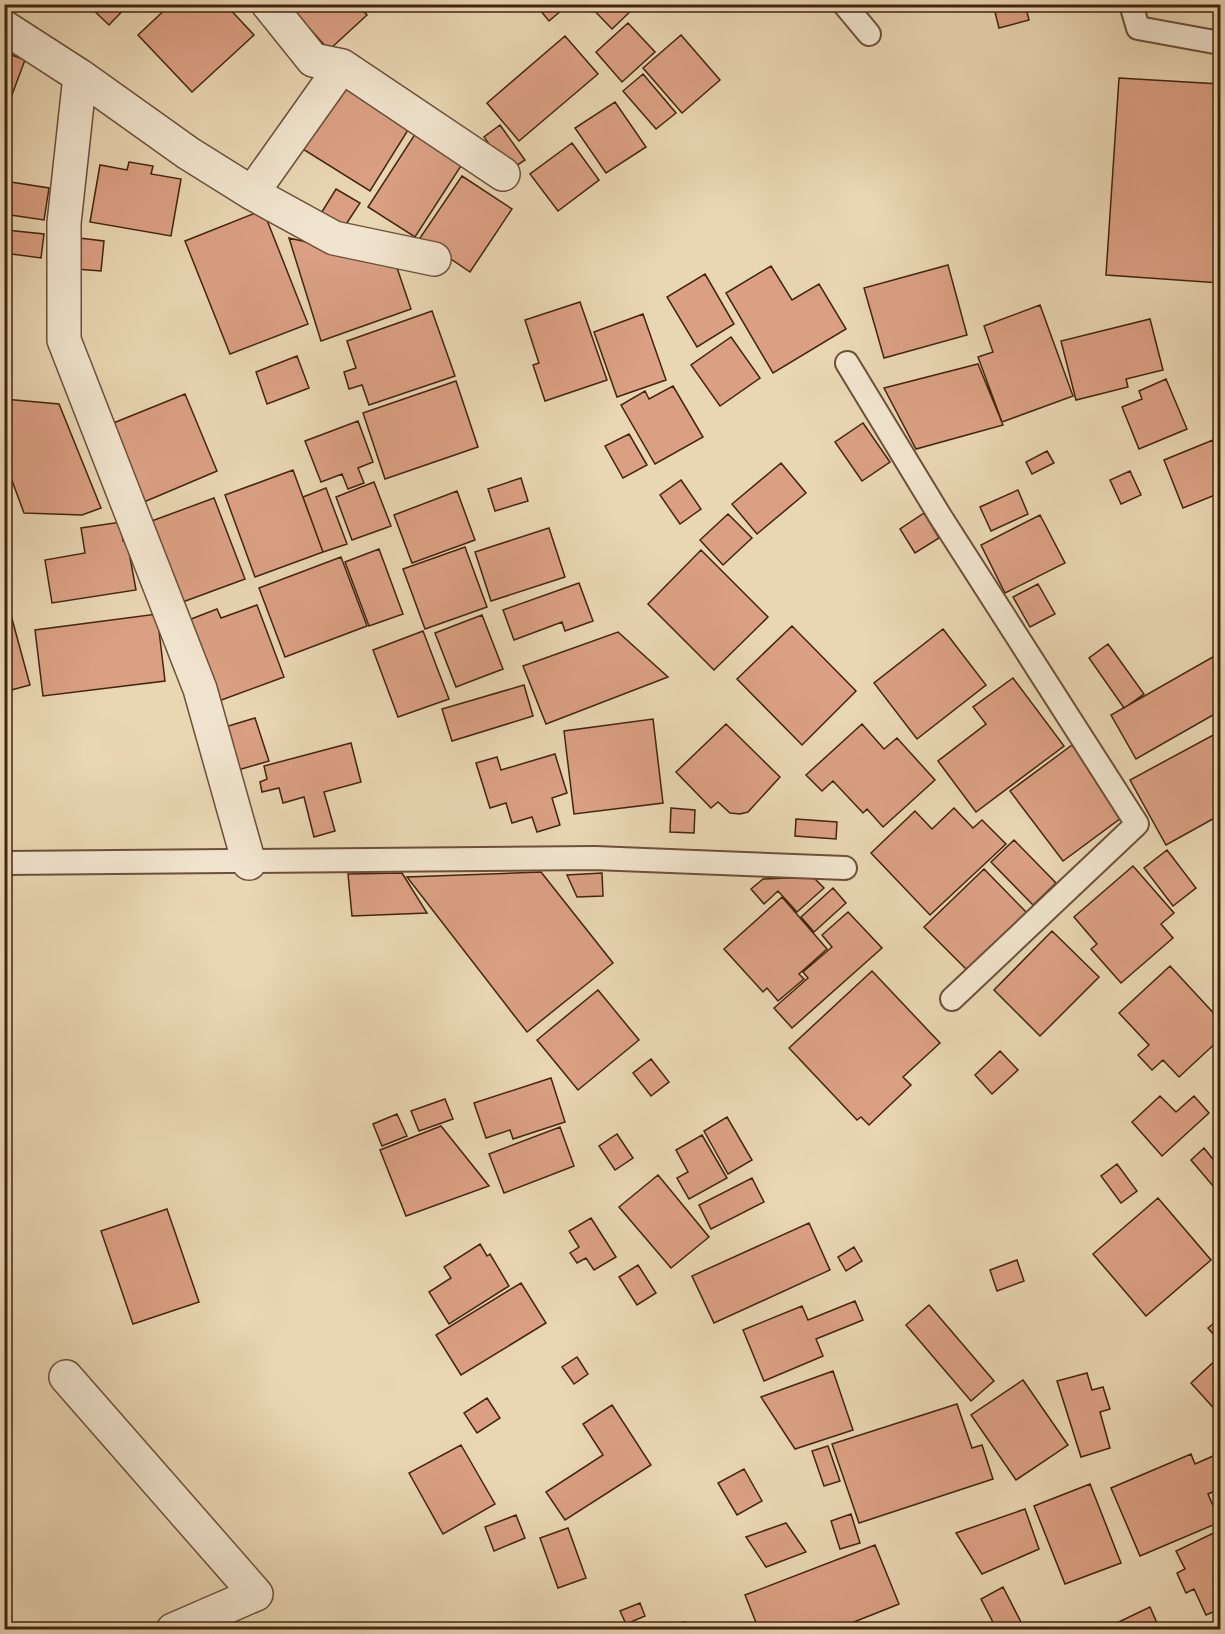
<svg xmlns="http://www.w3.org/2000/svg" width="1225" height="1634" font-family="'IM FELL English',serif">
<style>
.building{fill:#dba084;stroke:#43240f;stroke-width:1.5}
.lines{fill:none;stroke-linecap:round;stroke-linejoin:round}
.service-casing{stroke:#6c5038;stroke-width:26}
.minor-casing{stroke:#6c5038;stroke-width:36}
.service{stroke:#f1e4ce;stroke-width:22}
.minor{stroke:#f1e4ce;stroke-width:33}
</style>
<rect width="100%" height="100%" fill="#e9d6b3"/>
<filter id="stains"><feTurbulence type="fractalNoise" baseFrequency=".00333" numOctaves="4"/><feColorMatrix values="0 0 0 0 .2 0 0 0 0 .09 0 0 0 0 .02 0 0 0 .5 -.17"/></filter>
<radialGradient id="worn" r=".72"><stop offset=".6" stop-color="#630" stop-opacity="0"/><stop offset="1" stop-color="#630" stop-opacity=".3"/></radialGradient>
<path class="building" d="M87,4H129L109,25Z
M171,4H225L254,35L192,92L138,35Z
M294,4H357L367,15L329,50L291,8Z
M535,4H569L549,21Z
M588,4H633L635,7L612,29Z
M993,4H1025L1029,20L999,28Z
M628,23L655,52L622,82L596,52Z
M681,35L720,80L682,113L643,68Z
M565,36L598,74L519,141L487,103Z
M4,52L25,60L4,116Z
M643,74L676,113L656,129L623,91Z
M343,76L413,122L370,191L298,146Z
M1119,78L1220,84V283L1106,275Z
M615,102L646,147L606,173L575,128Z
M421,125L468,155L415,237L368,207Z
M500,125L525,160L508,171L484,137Z
M572,143L599,180L558,211L530,174Z
M129,162L153,166L151,174L181,179L171,236L90,222L100,165L127,170Z
M462,176L512,209L470,272L420,238Z
M4,181L49,188L44,220L4,214Z
M336,189L360,203L343,229L320,215Z
M263,210L308,324L230,354L185,241Z
M6,230L44,234L41,258L4,253Z
M79,238L104,241L101,271L76,269Z
M289,238L395,262L411,309L321,341Z
M948,265L967,335L884,358L864,288Z
M771,266L792,300L819,284L846,329L773,373L726,293Z
M705,274L734,324L697,347L667,297Z
M580,302L607,380L545,401L533,365L539,363L525,320Z
M1040,305L1073,396L1002,422L978,357L993,352L984,326Z
M432,311L455,376L369,405L362,385L349,389L344,372L356,368L347,341Z
M643,314L666,380L617,397L594,332Z
M1150,319L1163,370L1126,379L1128,387L1076,400L1061,341Z
M731,337L760,378L720,406L691,365Z
M297,356L309,388L267,404L256,372Z
M978,364L1003,425L916,449L884,388Z
M1166,379L1187,429L1139,449L1122,407L1142,399L1139,391Z
M456,381L478,447L385,479L363,413Z
M673,386L703,437L655,464L621,405L645,391L649,399Z
M185,394L217,471L144,502L111,424Z
M4,399L59,404L101,508L82,515L24,513L4,459Z
M358,421L373,462L358,468L364,483L348,489L342,474L321,482L305,441Z
M863,423L890,462L862,481L835,442Z
M629,434L647,465L623,478L605,446Z
M1213,440L1220,458V493L1183,508L1164,460Z
M1047,451L1054,463L1032,474L1026,462Z
M781,463L806,493L757,534L732,504Z
M293,470L323,552L255,577L225,495Z
M1130,471L1141,495L1121,504L1110,480Z
M521,478L528,501L495,511L488,489Z
M681,480L701,509L680,524L660,495Z
M374,482L391,526L352,540L336,497Z
M326,488L347,544L323,552L303,497Z
M1018,490L1028,514L991,531L980,507Z
M457,491L475,540L412,563L394,515Z
M214,498L245,579L180,603L149,522Z
M924,513L939,538L915,553L900,529Z
M728,514L752,538L723,565L700,540Z
M1040,515L1065,563L1005,593L981,545Z
M121,522L123,541H127L136,590L52,603L45,560L85,553L81,528Z
M549,528L565,577L491,601L475,552Z
M465,547L487,607L425,629L403,569Z
M379,549L403,614L369,626L345,562Z
M701,550L768,617L714,670L648,604Z
M341,557L367,626L285,657L259,588Z
M579,583L593,621L565,631L562,622L514,640L503,610Z
M1038,584L1055,614L1030,627L1013,597Z
M8,604L30,685L4,692V605Z
M257,605L284,677L216,702L186,621L217,609L221,618Z
M157,614L165,681L43,696L35,630Z
M482,615L503,669L456,687L435,633Z
M792,626L856,691L802,745L737,679Z
M943,629L986,685L917,739L874,683Z
M423,631L449,699L398,717L373,650Z
M618,632L668,677L546,724L523,666Z
M1108,644L1144,694L1124,708L1089,658Z
M1218,654L1220,658V711L1136,759L1111,715Z
M1013,678L1064,746L976,812L938,761L986,724L973,707Z
M524,685L533,716L452,741L442,709Z
M255,718L269,761L238,770L225,727Z
M653,719L663,803L574,814L564,731Z
M726,724L780,777L748,812L740,814L730,813L718,802L711,808L676,772Z
M862,724L884,749L897,738L935,780L883,827L867,809L863,813L833,781L822,791L806,775Z
M1217,733L1220,739V815L1166,845L1130,780Z
M351,743L361,782L324,792L335,831L314,837L304,797L283,803L279,788L262,792L260,782L267,779L264,766Z
M1072,745L1125,815L1063,861L1010,791Z
M555,754L567,793L552,798L560,825L537,832L532,817L512,823L506,803L490,808L476,763L497,757L501,770Z
M671,808L695,810L694,833L670,832Z
M954,808L973,828L982,820L1006,844L930,915L871,853L915,811L932,829Z
M796,819L837,822L836,839L795,836Z
M1014,840L1056,883L1033,905L991,862Z
M1167,850L1196,888L1173,906L1144,868Z
M1133,866L1174,913L1161,924L1173,938L1121,983L1091,949L1097,944L1074,917Z
M984,869L1028,914L969,972L924,927Z
M541,872L613,963L527,1032L407,877Z
M402,873L427,913L352,916L348,874Z
M602,873L603,896L577,897L567,875Z
M813,877L824,888L797,912L778,891L764,904L751,889L763,879Z
M833,888L846,903L814,932L801,917Z
M782,897L827,949L799,974L804,979L778,1001L767,988L763,992L724,949Z
M848,912L882,948L792,1028L774,1008L808,978L803,972L832,947L822,935Z
M1052,931L1099,977L1040,1036L994,990Z
M1170,966L1220,1020V1039L1179,1077L1163,1060L1152,1070L1138,1055L1149,1045L1119,1013Z
M872,971L940,1043L903,1077L911,1085L869,1125L861,1117L857,1120L789,1048Z
M598,990L639,1040L578,1090L537,1040Z
M1000,1051L1018,1070L992,1094L975,1075Z
M651,1059L669,1082L651,1096L633,1073Z
M551,1078L565,1122L513,1139L510,1130L486,1138L474,1103Z
M1160,1096L1176,1112L1194,1096L1209,1113L1162,1156L1132,1122Z
M445,1099L453,1119L419,1131L411,1111Z
M397,1114L407,1136L382,1146L373,1124Z
M727,1117L752,1160L728,1174L704,1131Z
M441,1126L489,1186L406,1216L380,1150Z
M560,1127L574,1166L504,1193L489,1154Z
M617,1134L633,1158L615,1170L599,1146Z
M702,1135L727,1178L689,1199L677,1178L688,1172L676,1150Z
M1204,1148L1220,1168V1179L1213,1186L1191,1160Z
M1117,1164L1137,1191L1121,1203L1101,1176Z
M658,1175L709,1237L671,1268L619,1207Z
M752,1178L764,1202L711,1229L699,1205Z
M1158,1198L1211,1260L1146,1316L1093,1254Z
M167,1209L199,1302L133,1324L101,1231Z
M591,1218L616,1257L594,1270L586,1258L577,1263L570,1253L579,1247L569,1231Z
M809,1223L830,1270L714,1323L692,1276Z
M480,1244L487,1256L490,1254L509,1286L449,1324L429,1292L451,1278L444,1267Z
M854,1247L862,1261L846,1271L838,1257Z
M1017,1260L1024,1281L997,1291L990,1270Z
M638,1265L656,1293L637,1305L619,1277Z
M521,1283L546,1323L461,1375L436,1335Z
M855,1301L863,1320L816,1339L823,1356L764,1381L743,1330L802,1306L808,1320Z
M929,1305L994,1381L971,1401L906,1325Z
M1220,1318V1342L1208,1328Z
M577,1357L588,1374L574,1384L562,1367Z
M1218,1358L1220,1361V1415L1191,1383Z
M833,1371L853,1430L795,1449L761,1397Z
M1087,1373L1092,1390L1103,1387L1110,1409L1100,1412L1110,1448L1081,1457L1057,1381Z
M1023,1380L1068,1445L1016,1480L971,1415Z
M487,1398L500,1418L477,1433L464,1413Z
M957,1404L972,1448L982,1445L993,1479L859,1523L832,1444Z
M612,1405L651,1465L565,1520L546,1492L603,1455L583,1424Z
M461,1445L495,1504L443,1534L409,1473Z
M828,1446L840,1481L824,1486L812,1451Z
M1220,1453V1489L1208,1494L1220,1522L1140,1556L1111,1488L1191,1454L1195,1464Z
M744,1469L762,1501L737,1515L718,1483Z
M1090,1484L1121,1563L1065,1584L1034,1506Z
M1025,1509L1039,1549L982,1574L956,1533Z
M851,1514L860,1543L840,1549L831,1521Z
M516,1515L525,1538L494,1551L485,1527Z
M786,1523L806,1552L766,1567L746,1537Z
M568,1528L586,1578L558,1588L540,1538Z
M1220,1530V1609L1206,1615L1194,1589L1186,1593L1177,1573L1185,1569L1176,1551Z
M875,1545L899,1604L834,1630H759L745,1595Z
M1003,1587L1023,1626L1017,1630H997L981,1599Z
M640,1603L645,1616L626,1624L620,1611Z
M1150,1607L1160,1630H1102Z
M685,1622L687,1630H650Z"/>
<g class="lines">
<g class="service-casing">
<path id="service" d="M844,4L869,34
M1131,4L1138,28L1220,43
M847,363L940,516L1137,824L952,999
M4,863L595,858L845,868"/>
</g>
<g class="minor-casing">
<path id="minor" d="M268,4L313,60L342,66L503,174
M4,27L80,76L188,153L252,193L334,238L434,259
M80,76L64,223V340L200,689L249,863
M252,193L342,66
M66,1377L256,1594L173,1630"/>
</g>
<use href="#service" class="service"/>
<use href="#minor" class="minor"/>
</g>
<rect width="1225" height="1634" fill="none" stroke="#e9d6b3" stroke-width="24"/>
<rect x="6" y="6" width="1213" height="1622" fill="none" stroke="#43240f" stroke-width="3"/>
<rect x="12" y="12" width="1201" height="1610" fill="none" stroke="#43240f" stroke-width="1.5"/>
<rect width="100%" height="100%" filter="url(#stains)"/>
<rect width="100%" height="100%" fill="url(#worn)"/>
</svg>
